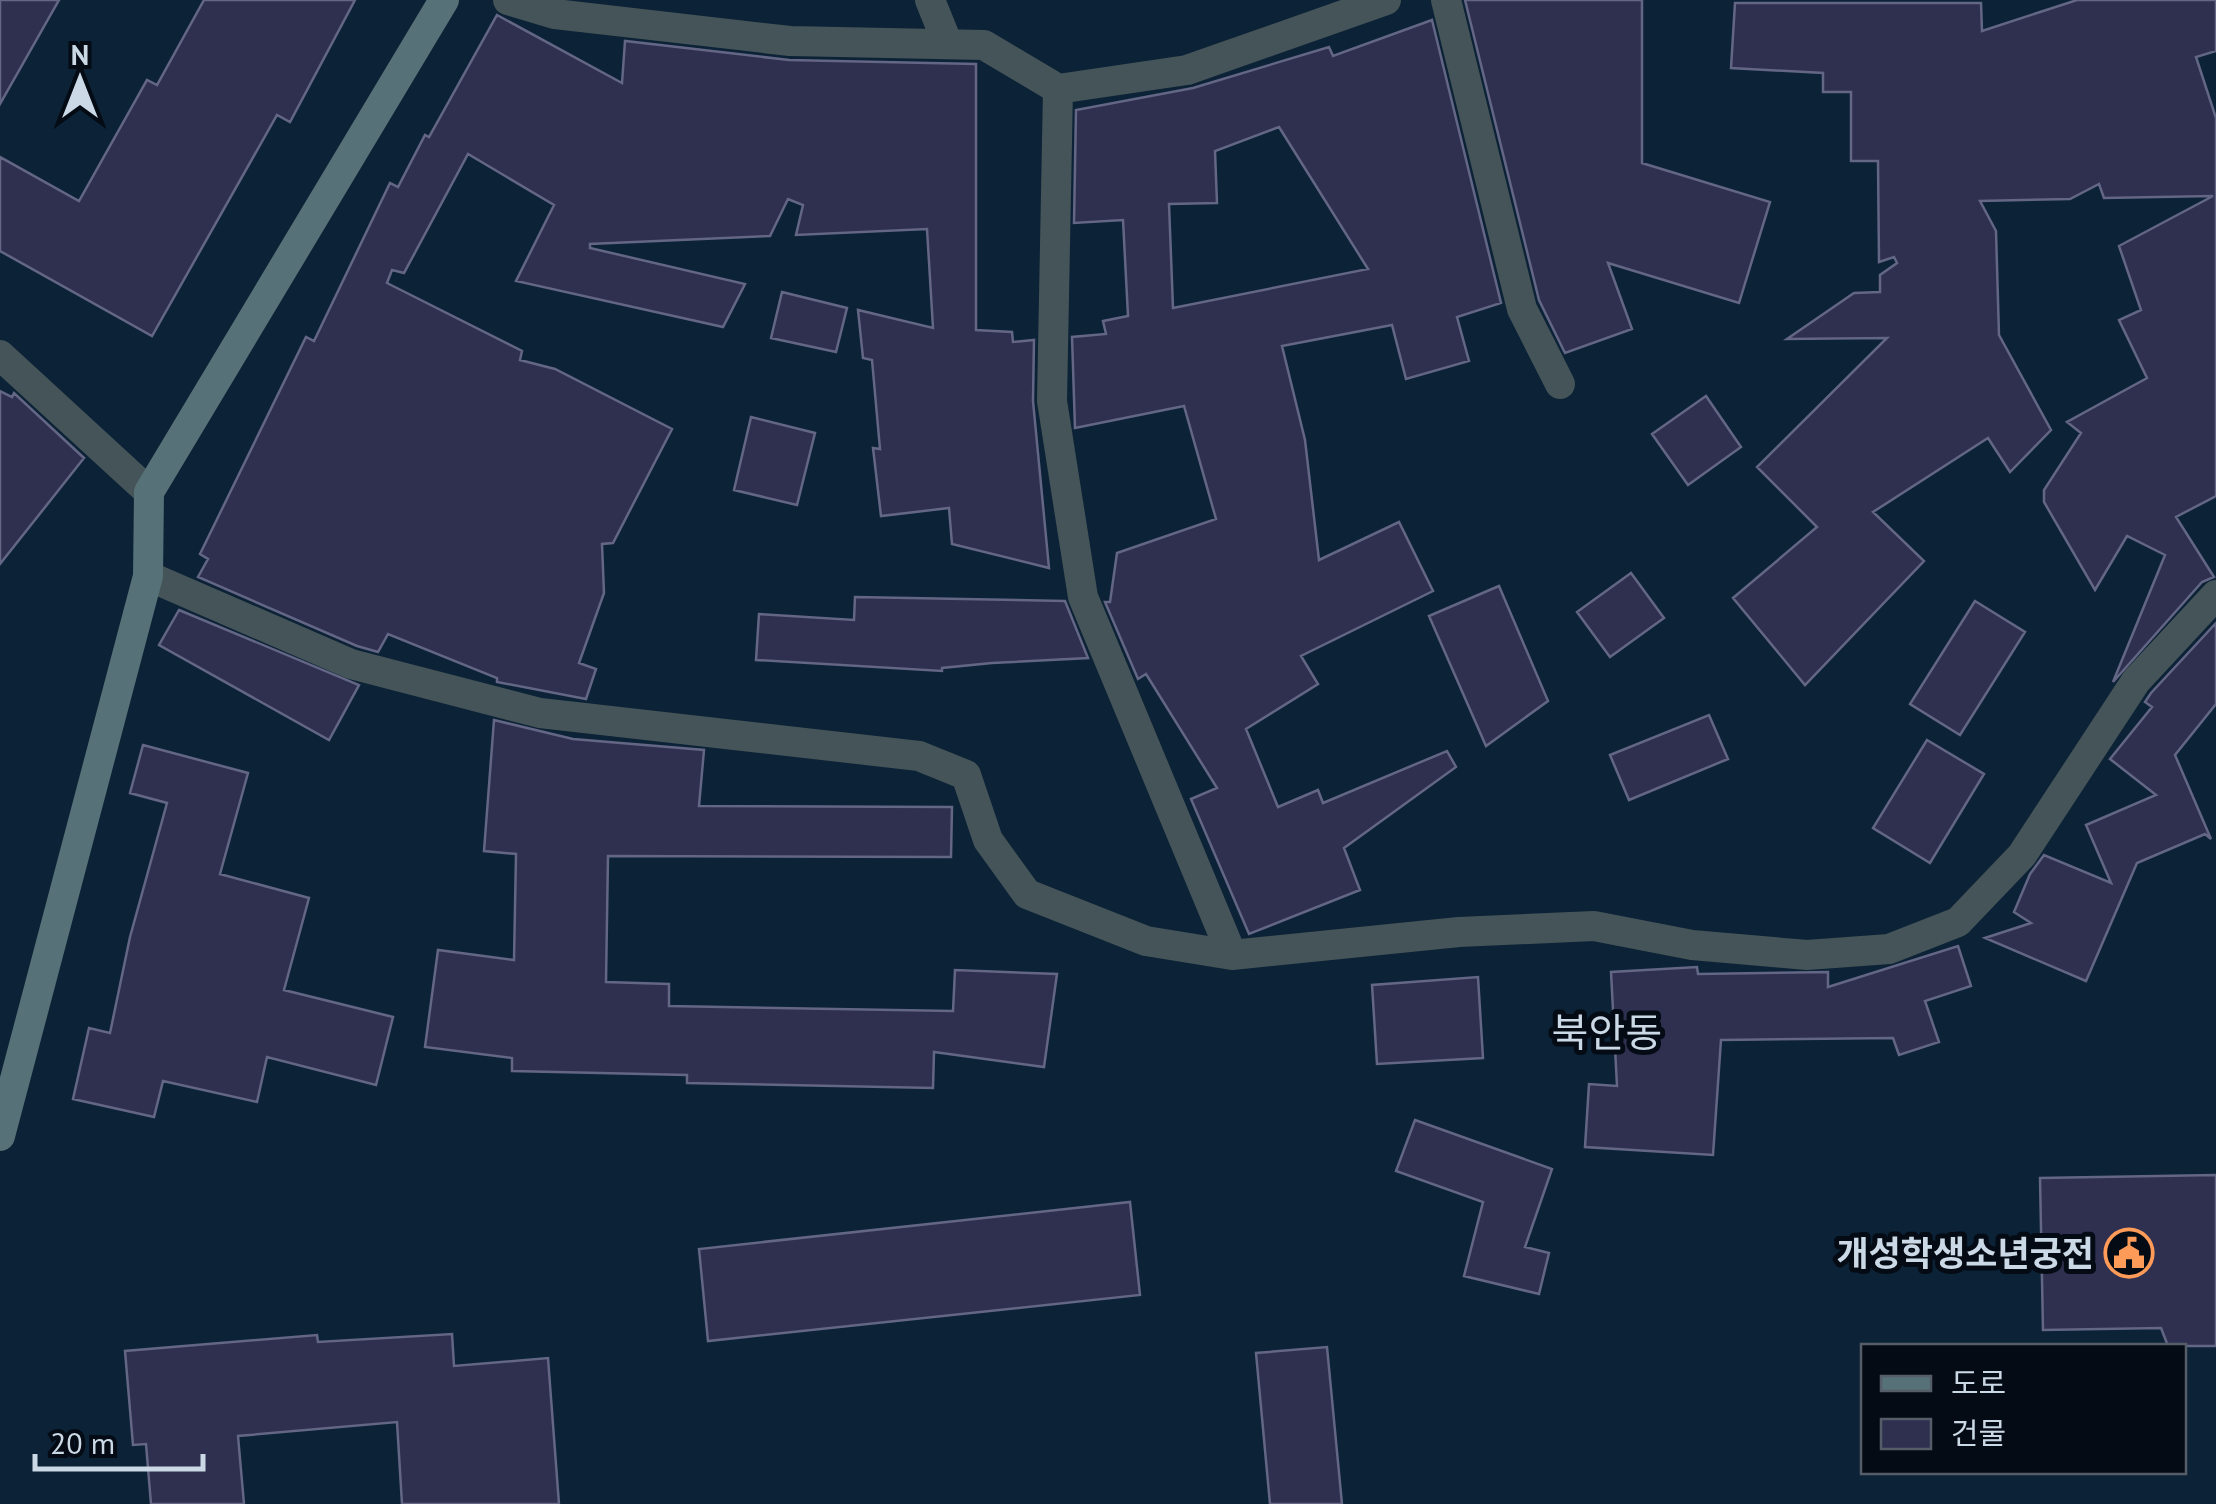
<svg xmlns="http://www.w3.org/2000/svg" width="2216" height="1504" font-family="'PT Sans','Noto Sans KR',sans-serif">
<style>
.building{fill:#2f3050;stroke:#636684;stroke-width:2.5;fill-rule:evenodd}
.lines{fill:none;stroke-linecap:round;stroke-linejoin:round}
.street{stroke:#445458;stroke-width:30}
.secondary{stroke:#567177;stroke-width:30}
.labels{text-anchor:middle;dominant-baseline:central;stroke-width:10;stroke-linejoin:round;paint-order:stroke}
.poi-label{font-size:35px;font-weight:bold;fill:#cbd9e6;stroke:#040b14;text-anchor:end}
.quarter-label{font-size:40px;fill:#cbd9e6;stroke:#040b14}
</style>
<rect width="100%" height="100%" fill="#0c2236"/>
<path class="building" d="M0,0H59L0,104Z
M204,0H355L290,122L277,115L152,336L0,251V157L79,201L147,80L157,85Z
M1465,0H1642V163L1770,202L1739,303L1608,263L1632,329L1565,353L1539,300Z
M2077,0H2216V51L2196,57L2216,118V496L2176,517L2214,577L2202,582L2113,682L2165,555L2127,536L2095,590L2044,502V490L2081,433L2067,422L2147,378L2119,320L2141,310L2119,246L2213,196L2104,198L2099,184L2070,199L1980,201L1996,231L1999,335L2051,430L2010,472L1988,438L1873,512L1924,561L1805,685L1733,598L1817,527L1757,467L1887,338L1787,339L1854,293L1880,292V275L1897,263L1894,257L1879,262L1878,161H1851V92H1823V73L1731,68L1735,3H1981L1982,31Z
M497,15L622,83L625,41L789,60L976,64V330L1012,332L1013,342L1034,340L1033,401L1049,568L952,544L949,508L881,516L873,448L880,449L872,360L863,358L858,310L933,328L927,229L796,235L803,205L788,199L770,236L590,244V248L745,284L723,327L516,281L554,205L468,154L404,273L392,270L387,283L522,351L520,360L555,369L672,429L613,543L602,544L604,593L579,663L596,669L586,699L497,682V678L388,634L378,652L357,646L198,577L208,559L200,554L306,337L314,341L390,183L398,187L425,135L429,137Z
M1432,20L1501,303L1457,317L1469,361L1406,379L1392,325L1282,346L1305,440L1319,560L1399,522L1433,591L1301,656L1318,684L1246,729L1278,807L1318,790L1323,803L1447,751L1456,767L1344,848L1360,890L1249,934L1191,799L1217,788L1146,674L1138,679L1105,602H1110L1117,553L1216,519L1184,406L1075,428L1072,337L1106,334L1103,321L1128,316L1123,220L1074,223L1076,110L1193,88L1329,47L1333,56ZM1279,127L1368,269L1173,308L1169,204L1217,203L1215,151Z
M782,292L847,308L836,352L771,338Z
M0,391L12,397L14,393L84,458L0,564Z
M1706,396L1741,447L1688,485L1652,434Z
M751,417L815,433L797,505L734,490Z
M1631,573L1664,618L1610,657L1577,612Z
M1499,586L1548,701L1486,746L1429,616Z
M855,597L1065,601L1088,658L992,663L942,668V671L756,660L759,614L854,620Z
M1975,601L2025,632L1960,735L1910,704Z
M179,610L359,685L329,740L159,645Z
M2216,623V704L2175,755L2211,839L2205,834L2137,863L2086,981L1985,938L2031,923L2014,912L2030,874L2044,855L2111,883L2086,825L2156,795L2110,759L2152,707L2145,702L2151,693Z
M1709,715L1728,759L1629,800L1610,755Z
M494,720L573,739L704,750L699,806L952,807L951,857L608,856L606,982L669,984V1006L953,1011L955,970L1057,974L1044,1067L934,1052L933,1088L687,1083V1075L512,1071V1058L425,1047L438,950L514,960L516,854L484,851Z
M1927,740L1984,774L1930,863L1873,828Z
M143,745L248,773L220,874L309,898L284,990L393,1017L376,1085L267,1057L257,1102L163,1081L154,1117L73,1099L89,1028L110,1033L130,937L167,803L130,793Z
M1958,946L1971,986L1925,1001L1939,1042L1899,1055L1893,1038L1721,1040L1713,1155L1585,1147L1589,1084L1617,1086L1611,972L1697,967L1698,974L1828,972V987Z
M1478,977L1483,1058L1377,1064L1372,985Z
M1415,1120L1552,1169L1525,1247L1549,1253L1539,1294L1464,1276L1483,1202L1396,1171Z
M2216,1175V1346H2168L2161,1328L2043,1330L2040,1178Z
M1130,1202L1140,1295L708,1341L699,1249Z
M452,1334L454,1366L548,1358L559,1504H402L397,1422L238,1436L244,1504H151L146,1444L133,1445L125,1351L317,1335L318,1342Z
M1327,1347L1342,1504H1270L1256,1353Z"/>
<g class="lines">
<path class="street" d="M508,0L555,14L790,41L984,45L1058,89L1187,70L1386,0
M930,0L947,42
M1446,0L1522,309L1560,384
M1058,89L1052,401L1083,597L1232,955
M0,355L149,492
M148,576L351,664L540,713L919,756L966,775L988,840L1027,894L1146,941L1232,955L1459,932L1594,926L1692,945L1807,955L1889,949L1958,922L2022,855L2136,681L2216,595"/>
<path class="secondary" d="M0,1136L148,576L149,492L444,0"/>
</g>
<defs>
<g id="civic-ring" transform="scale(2.5)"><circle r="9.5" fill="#040b14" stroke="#fe9b59" stroke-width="1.5"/><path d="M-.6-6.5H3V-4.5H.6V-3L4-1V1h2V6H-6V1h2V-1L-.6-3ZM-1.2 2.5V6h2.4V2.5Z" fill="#fe9b59"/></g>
</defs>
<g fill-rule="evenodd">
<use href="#civic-ring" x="2129" y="1253"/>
</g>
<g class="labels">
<g class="poi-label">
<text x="2094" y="1253">개성학생소년궁전</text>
</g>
<g class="quarter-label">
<text x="1607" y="1032">북안동</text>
</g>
</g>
<rect x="1861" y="1344" width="325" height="130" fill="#040b14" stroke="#545d68" stroke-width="2.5"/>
<rect x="1881" y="1376" width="50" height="15" fill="#567177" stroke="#545d68" stroke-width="2.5"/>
<text x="1951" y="1394" font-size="30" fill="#cbd9e6">도로</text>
<rect x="1881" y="1419" width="50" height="30" fill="#2f3050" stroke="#545d68" stroke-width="2.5"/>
<text x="1951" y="1444" font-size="30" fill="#cbd9e6">건물</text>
<g transform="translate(80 80)" stroke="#040b14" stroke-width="8" paint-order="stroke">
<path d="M0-8L18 38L0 25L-18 38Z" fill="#cbd9e6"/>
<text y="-15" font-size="28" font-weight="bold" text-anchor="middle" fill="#cbd9e6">N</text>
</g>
<path d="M35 1454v15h168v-15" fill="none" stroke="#cbd9e6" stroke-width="5"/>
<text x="50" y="1454" font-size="30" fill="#cbd9e6" stroke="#040b14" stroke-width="8" paint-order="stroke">20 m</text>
</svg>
